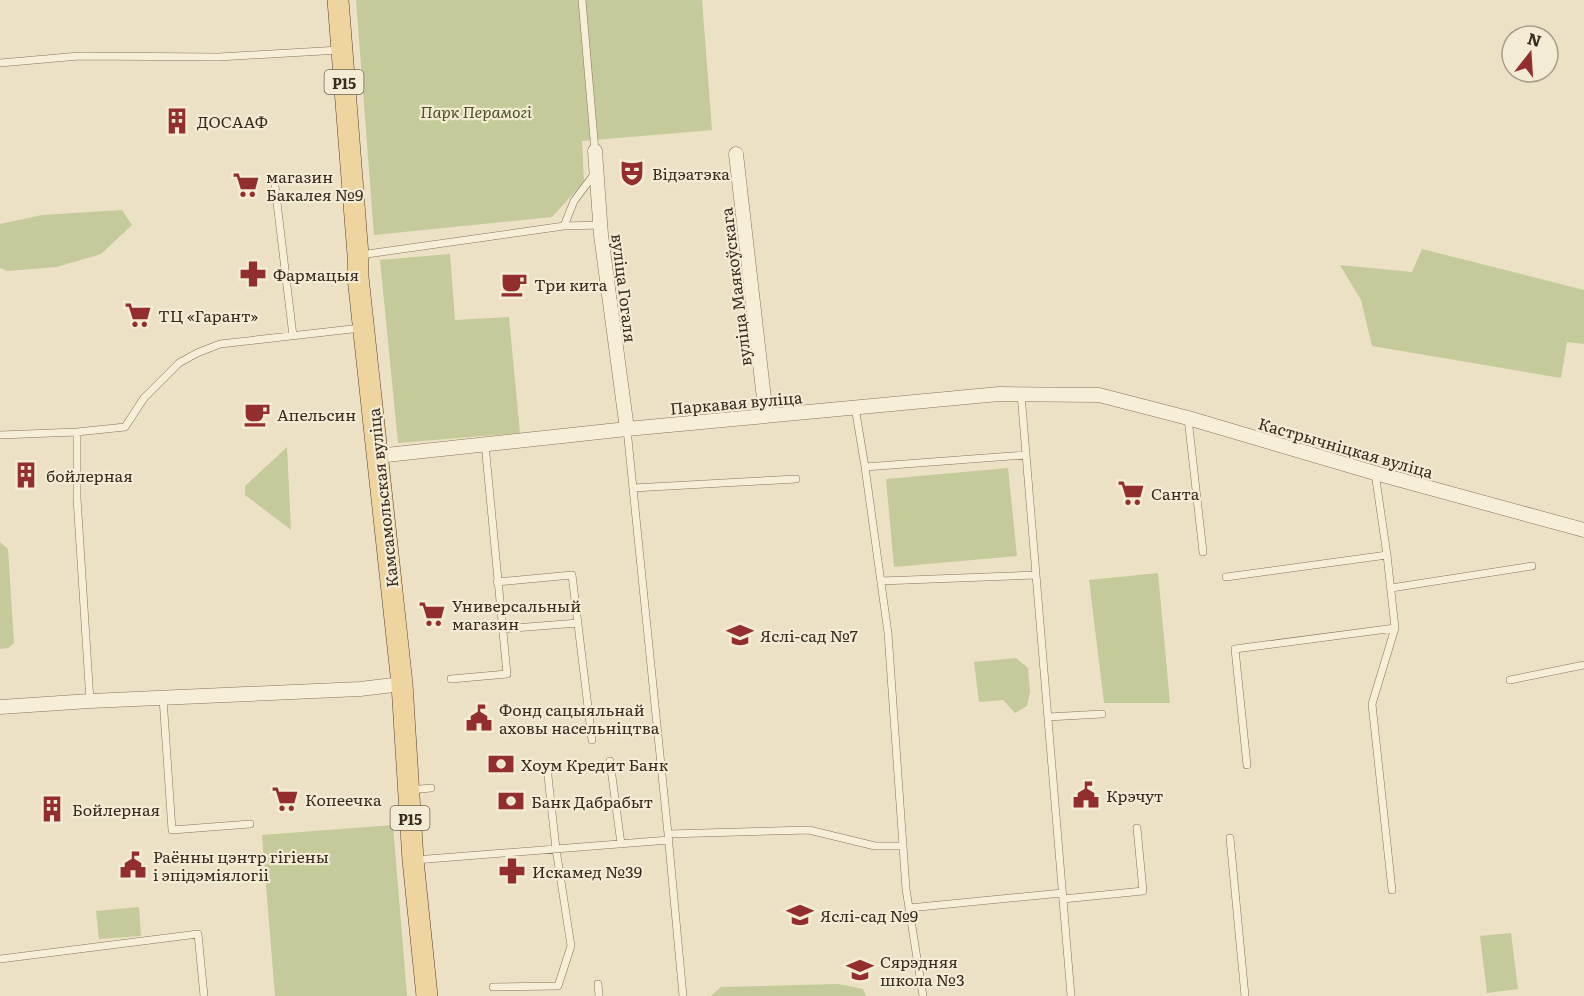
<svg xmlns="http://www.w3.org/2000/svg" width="1584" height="996" font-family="Literata,serif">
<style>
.green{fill:#c4ca99}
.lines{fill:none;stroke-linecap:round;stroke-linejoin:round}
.service-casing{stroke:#87735c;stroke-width:8}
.minor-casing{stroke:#87735c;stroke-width:15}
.primary-casing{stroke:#554130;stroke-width:22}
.service{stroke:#f7eed8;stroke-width:7}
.minor{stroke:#f7eed8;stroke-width:14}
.primary{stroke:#eed59f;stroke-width:21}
.labels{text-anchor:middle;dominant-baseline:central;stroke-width:4.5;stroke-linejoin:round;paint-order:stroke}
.shield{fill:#f4ebd4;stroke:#706555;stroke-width:1.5}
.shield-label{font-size:15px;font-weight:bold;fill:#372b1f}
.park-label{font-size:16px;font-style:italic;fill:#485327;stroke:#f4ebd4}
.poi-label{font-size:16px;fill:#372b1f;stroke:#f4ebd4;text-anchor:start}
.street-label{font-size:16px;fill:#372b1f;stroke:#f4ebd4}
</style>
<rect width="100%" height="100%" fill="#ece1c5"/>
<path class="green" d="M356,0H702L712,130L582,141L584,182L552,217L374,235Z
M122,210L132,225L101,254L57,267L8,271L0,268V224L42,215Z
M1422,249L1584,290V344L1567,342L1561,378L1372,346L1361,300L1340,265L1412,272Z
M450,254L455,320L509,317L520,433L398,443L380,260Z
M287,447L291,530L245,495V486Z
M1008,468L1017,556L894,567L886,479Z
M0,542L8,549L14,643L8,648L0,649Z
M1158,573L1170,703H1104L1089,580Z
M1016,658L1028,668L1030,692L1027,706L1015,713L1003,700L979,702L974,662Z
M393,825L407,996H275L262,835Z
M139,907L141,936L99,939L96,911Z
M1511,933L1518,989L1487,993L1480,936Z
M838,984L863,989L866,996H711L721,987Z"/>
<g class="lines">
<g class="service-casing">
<path id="service" d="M582,0L595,151
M0,63L79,56L219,57L340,50
M275,186L293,336
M564,226L600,225
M360,255L564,226L574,201L595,173
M1021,394L1071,996
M855,407L865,467L888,633L906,889L923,996
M1188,418L1203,552
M627,429L668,834L683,996
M77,432V498L90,701
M0,435L77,432L125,427L144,398L179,363L197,353L220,344L361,328
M865,467L1026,455
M633,488L796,479
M1226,577L1387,555
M881,581L1036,575
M497,582L572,575L592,740
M1391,588L1532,566
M503,629L578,623
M451,679L507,674L485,444
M1510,680L1584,665
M163,698L172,830L250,824
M1048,717L1102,714
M610,761L621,844
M1247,765L1235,649L1395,628L1387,555L1375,473
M410,790L431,788
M668,834L809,830L875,846H903
M1230,838L1245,996
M415,860L669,840
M1392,890L1372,704L1395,628
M1063,899L1143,891L1137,828
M909,908L1062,893
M0,959L198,934L204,996
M598,984L599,996
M493,987L558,986L571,946L556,849L547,767"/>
</g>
<g class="minor-casing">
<path id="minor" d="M595,151L601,235L627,429
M736,154L766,416
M377,456L627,429L999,394L1099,395L1188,418L1375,473L1584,530
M0,707L90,701L360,689L402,684"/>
</g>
<g class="primary-casing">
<path id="primary" d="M338,0L358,255V277L402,684L413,860L427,996"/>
</g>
<use href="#service" class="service"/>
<use href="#minor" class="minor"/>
<use href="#primary" class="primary"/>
</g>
<defs>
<g id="building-bare" transform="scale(2.07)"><path d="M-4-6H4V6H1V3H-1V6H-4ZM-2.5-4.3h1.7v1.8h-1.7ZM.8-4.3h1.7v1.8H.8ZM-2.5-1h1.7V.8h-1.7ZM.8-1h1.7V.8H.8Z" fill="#932e2f" stroke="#f4ebd4" stroke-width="2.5" paint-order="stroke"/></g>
<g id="theatre-bare" transform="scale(2.07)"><path d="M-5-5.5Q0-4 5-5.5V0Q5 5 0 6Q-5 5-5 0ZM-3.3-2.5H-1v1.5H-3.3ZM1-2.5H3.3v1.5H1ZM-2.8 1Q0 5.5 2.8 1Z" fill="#932e2f" stroke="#f4ebd4" stroke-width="2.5" paint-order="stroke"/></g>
<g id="supermarket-bare" transform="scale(2.07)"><path d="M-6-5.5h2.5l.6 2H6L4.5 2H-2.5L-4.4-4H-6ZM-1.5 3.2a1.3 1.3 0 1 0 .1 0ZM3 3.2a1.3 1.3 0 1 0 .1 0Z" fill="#932e2f" stroke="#f4ebd4" stroke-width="2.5" paint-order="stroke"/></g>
<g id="pharmacy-bare" transform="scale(2.07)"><path d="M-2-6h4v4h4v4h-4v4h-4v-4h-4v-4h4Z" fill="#932e2f" stroke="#f4ebd4" stroke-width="2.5" paint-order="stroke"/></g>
<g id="cafe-bare" transform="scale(2.07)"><path d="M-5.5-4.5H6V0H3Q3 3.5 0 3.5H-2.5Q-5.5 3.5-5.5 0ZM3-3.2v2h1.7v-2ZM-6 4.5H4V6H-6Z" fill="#932e2f" stroke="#f4ebd4" stroke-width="2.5" paint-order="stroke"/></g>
<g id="school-bare" transform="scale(2.07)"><path d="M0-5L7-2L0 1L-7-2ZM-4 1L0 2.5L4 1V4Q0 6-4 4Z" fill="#932e2f" stroke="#f4ebd4" stroke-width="2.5" paint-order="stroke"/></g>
<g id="civic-bare" transform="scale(2.07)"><path d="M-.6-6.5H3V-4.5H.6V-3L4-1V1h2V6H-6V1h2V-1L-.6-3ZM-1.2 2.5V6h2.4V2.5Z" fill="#932e2f" stroke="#f4ebd4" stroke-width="2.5" paint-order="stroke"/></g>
<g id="bank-bare" transform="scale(2.07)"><path d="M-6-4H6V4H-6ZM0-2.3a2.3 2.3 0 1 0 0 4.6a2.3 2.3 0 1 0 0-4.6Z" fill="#932e2f" stroke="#f4ebd4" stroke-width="2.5" paint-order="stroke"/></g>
</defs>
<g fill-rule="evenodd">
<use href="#building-bare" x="177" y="121"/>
<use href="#theatre-bare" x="632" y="173"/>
<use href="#supermarket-bare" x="246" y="185"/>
<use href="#pharmacy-bare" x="253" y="274"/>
<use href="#cafe-bare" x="514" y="284"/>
<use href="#supermarket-bare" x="138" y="315"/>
<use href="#cafe-bare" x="257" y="414"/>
<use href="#building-bare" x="26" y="475"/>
<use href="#supermarket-bare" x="1131" y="493"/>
<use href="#supermarket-bare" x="432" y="614"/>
<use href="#school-bare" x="740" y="635"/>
<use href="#civic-bare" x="479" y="718"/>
<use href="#bank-bare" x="501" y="764"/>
<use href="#civic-bare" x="1086" y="795"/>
<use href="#supermarket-bare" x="285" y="799"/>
<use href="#bank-bare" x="511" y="801"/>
<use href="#building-bare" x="52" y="809"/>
<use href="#civic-bare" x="133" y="865"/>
<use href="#pharmacy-bare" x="512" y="871"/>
<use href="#school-bare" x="800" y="915"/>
<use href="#school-bare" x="860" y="970"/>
</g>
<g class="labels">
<g class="shield">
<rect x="324.5" y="70" width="39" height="24" rx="4.5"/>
<rect x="390.5" y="806" width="39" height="24" rx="4.5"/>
</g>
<g class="shield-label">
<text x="344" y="82">Р15</text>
<text x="410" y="818">Р15</text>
</g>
<g class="park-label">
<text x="476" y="111">Парк Перамогі</text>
</g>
<g class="poi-label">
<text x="197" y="121">ДОСААФ</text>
<text x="652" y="173">Відэатэка</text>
<text x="266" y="176">магазин<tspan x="266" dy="18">Бакалея №9</tspan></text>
<text x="273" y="274">Фармацыя</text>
<text x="534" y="284">Три кита</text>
<text x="158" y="315">ТЦ «Гарант»</text>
<text x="277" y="414">Апельсин</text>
<text x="46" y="475">бойлерная</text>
<text x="1151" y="493">Санта</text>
<text x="452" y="605">Универсальный<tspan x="452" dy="18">магазин</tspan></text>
<text x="760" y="635">Яслі-сад №7</text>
<text x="499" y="709">Фонд сацыяльнай<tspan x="499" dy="18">аховы насельніцтва</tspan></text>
<text x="521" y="764">Хоум Кредит Банк</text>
<text x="1106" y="795">Крэчут</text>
<text x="305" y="799">Копеечка</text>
<text x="531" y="801">Банк Дабрабыт</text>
<text x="72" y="809">Бойлерная</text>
<text x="153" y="856">Раённы цэнтр гігіены<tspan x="153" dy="18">і эпідэміялогіі</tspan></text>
<text x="532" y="871">Искамед №39</text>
<text x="820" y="915">Яслі-сад №9</text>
<text x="880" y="961">Сярэдняя<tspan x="880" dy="18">школа №3</tspan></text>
</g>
<g class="street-label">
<text transform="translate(735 287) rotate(-97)">вуліца Маякоўскага</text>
<text transform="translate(625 288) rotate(83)">вуліца Гогаля</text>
<text transform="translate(736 402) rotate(-5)">Паркавая вуліца</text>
<text transform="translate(1346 447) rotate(16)">Кастрычніцкая вуліца</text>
<text transform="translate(382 498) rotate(-96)">Камсамольская вуліца</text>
</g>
</g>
<g transform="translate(1530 54) rotate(17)"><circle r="28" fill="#f4ebd4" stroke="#a89e8c" stroke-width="1.5"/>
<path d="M0-4.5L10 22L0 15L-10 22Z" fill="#932e2f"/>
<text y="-9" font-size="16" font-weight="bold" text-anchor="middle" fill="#372b1f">N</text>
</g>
</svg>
